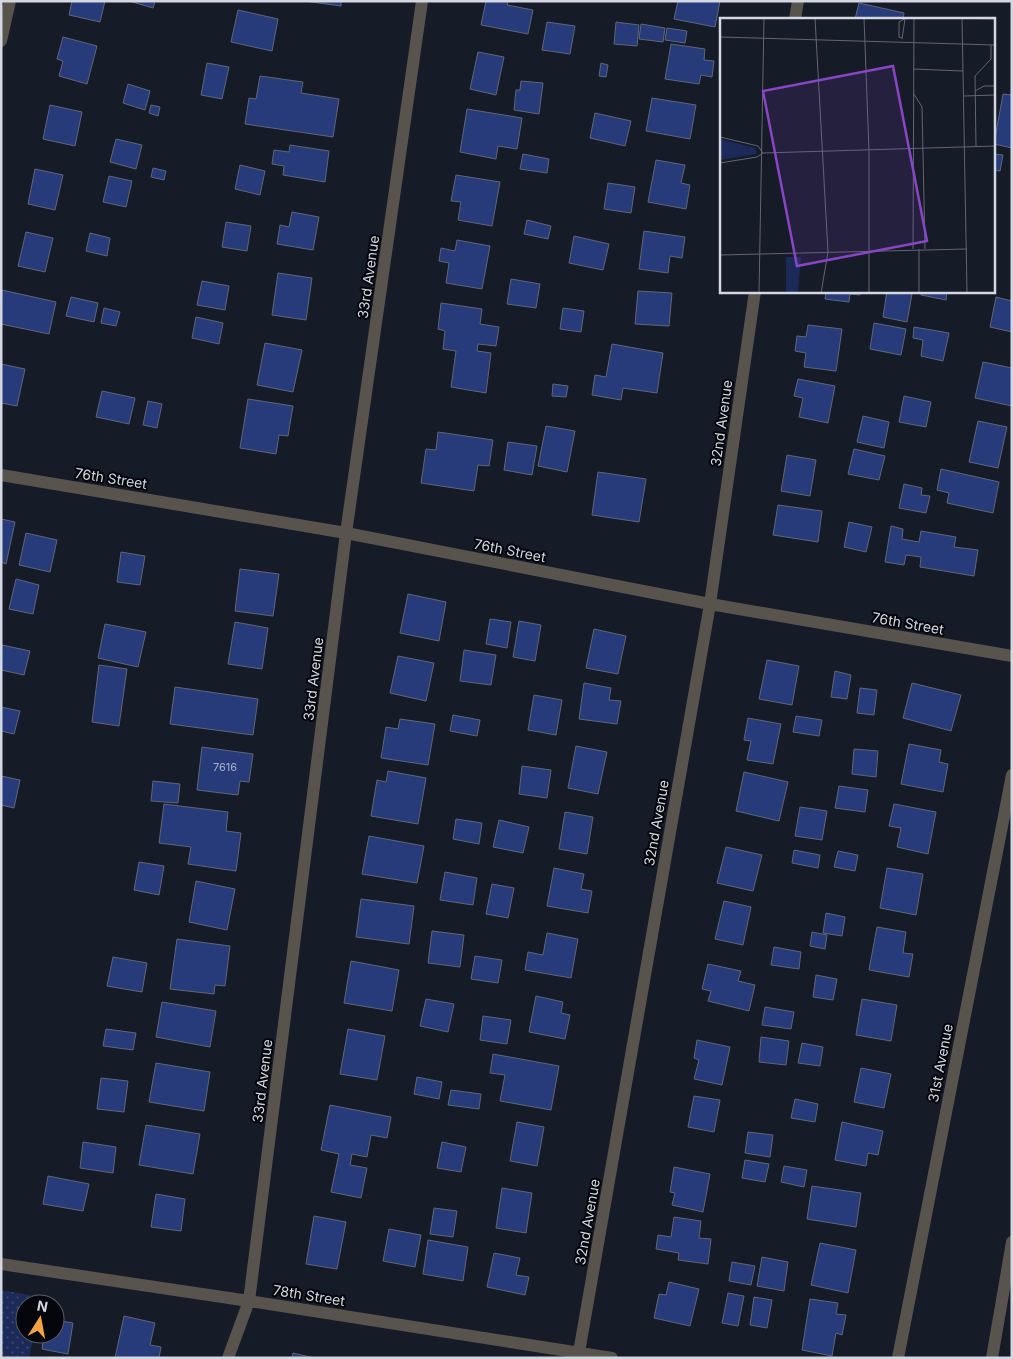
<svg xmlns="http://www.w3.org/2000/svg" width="1013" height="1359" font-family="Inter,sans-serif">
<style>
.park{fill:url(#park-dots)}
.building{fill:#273b7a;stroke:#5f6677}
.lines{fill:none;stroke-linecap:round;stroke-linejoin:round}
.street{stroke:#59534d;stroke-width:12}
.labels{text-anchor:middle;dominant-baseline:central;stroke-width:4;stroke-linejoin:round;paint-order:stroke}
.number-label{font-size:11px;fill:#a8b0c7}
.street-label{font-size:14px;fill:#d3d7e1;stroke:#04060b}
.inset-road{fill:none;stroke:#626672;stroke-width:1}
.view{fill:#8846c4;fill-opacity:0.15;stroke:#8846c4;stroke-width:2.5}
.inset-edge{fill:none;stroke:#d3d7e1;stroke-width:2.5}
</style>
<defs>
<pattern id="park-dots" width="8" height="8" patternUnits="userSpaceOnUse" patternTransform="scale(1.25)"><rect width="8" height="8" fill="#1b2a58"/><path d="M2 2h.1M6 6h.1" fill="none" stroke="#3b4870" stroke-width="1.8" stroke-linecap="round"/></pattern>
</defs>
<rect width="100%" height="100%" fill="#161b28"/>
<path class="park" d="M1,1290L41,1297L40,1304H25V1334H34L29,1358H1Z"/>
<path class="building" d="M72,1H105L100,22L69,15Z
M129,1H155L153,8Z
M304,1H341V6Z
M486,1H508L507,5L533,10L528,34L481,25Z
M678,1H720L715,27L674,19Z
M859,3L904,13L903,19H855Z
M238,10L278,19L272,51L231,42Z
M547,22L575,26L570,54L542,50Z
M616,22L639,25L637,46L614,44Z
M641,24L665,28L663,42L639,39Z
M667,28L687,31L685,43L665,40Z
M63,37L97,46L87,84L59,76L63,61L57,59Z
M671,44L705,49L704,60L714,61L712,77L701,75L699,84L665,79Z
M478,52L504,57L496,95L470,89Z
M207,63L229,67L222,99L201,95Z
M601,63L608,65L606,77L599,76Z
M260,76L303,82L301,93L339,99L333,137L245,124L249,98L256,99Z
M521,81L543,83L539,114L514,110L516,90H520Z
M128,84L150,91L145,110L123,103Z
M1003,94L1012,95V148L994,144Z
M652,98L696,105L690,139L646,131Z
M50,105L82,112L75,146L43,139Z
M151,105L160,107L158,116L149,113Z
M467,109L522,118L517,149L498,146L496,159L460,152Z
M595,113L631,121L625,146L590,138Z
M116,139L142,145L136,169L110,162Z
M290,145L329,151L325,182L283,175L284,166L272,164L274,150L289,152Z
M523,154L549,159L547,173L520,169Z
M994,154L1003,155L1000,171L994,170Z
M656,160L685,165L681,183L690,185L686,209L648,202Z
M240,165L265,171L260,195L235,189Z
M153,168L166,171L164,180L151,177Z
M35,169L63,175L55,210L28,204Z
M456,175L500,182L492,226L458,220L461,202L451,201Z
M109,176L132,181L126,207L103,202Z
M608,183L635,187L631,213L604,209Z
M292,212L319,217L313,250L277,244L280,225L289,227Z
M527,220L551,226L548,239L524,234Z
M226,222L251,226L247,251L222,247Z
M644,231L685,237L682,258L670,256L668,273L639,269Z
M26,232L53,238L45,272L18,266Z
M90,233L110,238L107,256L86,251Z
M574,236L609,244L603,270L569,263Z
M457,240L490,246L482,289L446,283L449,263L439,261L441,248L455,251Z
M278,273L312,278L306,320L272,315Z
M511,279L540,284L536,308L507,304Z
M202,281L229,286L225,310L197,305Z
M2,290L56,302L49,334L1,324Z
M638,291L672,293L669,326L635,324Z
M814,291H860V295L850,294L849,302L825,299L826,293Z
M887,291H897L912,294L907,322L883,317Z
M922,291H947L946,300L921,295Z
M71,297L98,303L94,322L66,316Z
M996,297L1012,301V332L990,327Z
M441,303L482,309L480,324L499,327L496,346L478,344L477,351L491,353L486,393L451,387L456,351L443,349L445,331L438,329Z
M104,308L120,312L116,326L101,323Z
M563,308L584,311L581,332L560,329Z
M196,317L223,323L219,344L192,338Z
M874,323L906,329L901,355L870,349Z
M808,325L842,329L836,371L804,367L806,353L795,351L797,336L806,337Z
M914,327L949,333L943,361L921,356L923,340L913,338Z
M265,343L302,350L293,392L257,385Z
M612,344L663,353L657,393L623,388L621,400L592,395L595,375L606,377Z
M983,362L1012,368V406L975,398Z
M1,364L25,369L17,406L1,403Z
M798,379L835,386L828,423L799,417L803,398L794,396Z
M553,384L568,386L566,397L552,396Z
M102,391L135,398L129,424L96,417Z
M904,396L931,402L926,427L899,422Z
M248,399L293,406L288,436L279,435L276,454L240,448Z
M148,401L162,404L157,428L143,425Z
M863,416L889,422L884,448L857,442Z
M978,421L1007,427L998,468L969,462Z
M546,426L575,431L567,472L538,466Z
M438,432L493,440L489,466L478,465L474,491L421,483L426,449L436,450Z
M508,442L537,446L532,475L504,470Z
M854,449L885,456L879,480L848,474Z
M787,455L816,460L810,496L781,491Z
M941,469L999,482L993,513L947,503L949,493L937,490Z
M598,472L646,479L639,522L592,515Z
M904,484L922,488L921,495L930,496L926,513L899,508Z
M778,505L822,511L818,542L773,535Z
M1,519L15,522L6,564L1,562Z
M849,522L872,527L866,552L844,547Z
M891,526L903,529L902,539L919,542L921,531L956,537L954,547L978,550L974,576L920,567L921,557L906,555L904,565L885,562Z
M26,533L57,540L50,572L19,565Z
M121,552L145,556L140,585L117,582Z
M240,569L279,574L273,616L235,611Z
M16,579L39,585L33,614L9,609Z
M408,594L446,602L439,641L400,633Z
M490,619L511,622L507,648L486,644Z
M519,621L541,625L535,661L513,657Z
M235,622L268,628L262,669L228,664Z
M105,624L146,632L138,667L98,658Z
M594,629L626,636L618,674L586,668Z
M2,645L30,651L24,675L1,670Z
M464,650L496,655L491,685L460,681Z
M398,656L434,663L426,701L390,693Z
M767,660L799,666L792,705L759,699Z
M99,665L127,669L119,726L92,722Z
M835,671L851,675L847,699L831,697Z
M584,683L611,688L609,700L621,701L617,724L579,719Z
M912,683L961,695L951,731L903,718Z
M175,687L258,699L253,735L170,724Z
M860,688L877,690L874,715L857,713Z
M534,695L562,700L556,735L528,730Z
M1,707L20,711L14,734L1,731Z
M453,715L480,720L477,736L450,731Z
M796,716L822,720L819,736L793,732Z
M748,718L781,724L773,764L747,760L751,741L744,740Z
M400,719L435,724L428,765L381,758L386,727L398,729Z
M909,744L941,750L939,762L948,764L943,792L901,784Z
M576,746L607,752L598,794L568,788Z
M202,747L253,754L249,782L240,781L238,795L197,790Z
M854,749L878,751L876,777L852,774Z
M522,766L551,770L547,798L519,794Z
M388,771L426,778L418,824L371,816L377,780L386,782Z
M744,772L788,782L779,821L736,811Z
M1,776L20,780L14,808L1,805Z
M153,781L180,784L178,803L151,801Z
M839,786L868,790L865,812L835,808Z
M164,804L228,812L226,831L241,833L236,871L188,864L191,847L159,843Z
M894,804L936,812L928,854L897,847L901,828L889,826Z
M800,807L827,811L822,840L795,836Z
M565,812L593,817L587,854L559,849Z
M456,819L482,823L479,844L453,839Z
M499,820L529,827L523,853L493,847Z
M369,836L424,846L417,883L362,874Z
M726,847L762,855L753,891L717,883Z
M794,850L820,855L818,868L792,863Z
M838,851L858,855L855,871L834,867Z
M139,862L164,866L159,895L134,890Z
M554,868L584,874L581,889L592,891L588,913L547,906Z
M887,868L923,874L916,915L880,908Z
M445,872L477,878L473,905L440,900Z
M196,881L235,889L227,930L189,922Z
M492,884L514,888L508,918L486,914Z
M361,899L414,906L409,944L356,937Z
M724,901L751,907L743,945L715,939Z
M826,913L845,917L842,936L823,933Z
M877,927L906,932L903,953L913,954L909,977L869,970Z
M432,931L464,935L460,967L428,963Z
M812,932L827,935L825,949L810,946Z
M547,933L578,939L571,978L525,970L528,952L543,955Z
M177,939L230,946L225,986L215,985L214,994L170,989Z
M774,947L801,952L799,969L771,965Z
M475,956L502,960L498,983L471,979Z
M113,957L147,963L142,992L107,986Z
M351,961L399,970L392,1011L344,1003Z
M708,964L741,971L738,981L755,985L749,1011L708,1001L711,991L702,989Z
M816,975L837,979L833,1000L813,997Z
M536,996L563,1002L561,1013L570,1015L565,1039L529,1032Z
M426,999L454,1004L448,1032L420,1026Z
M862,999L897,1005L891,1041L856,1035Z
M162,1002L216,1011L210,1047L156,1037Z
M765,1007L794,1012L791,1029L762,1025Z
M483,1016L511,1020L507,1044L480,1040Z
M106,1029L136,1033L133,1050L103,1046Z
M348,1029L385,1036L377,1080L340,1074Z
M761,1037L789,1041L786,1065L759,1062Z
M697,1040L730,1047L722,1085L694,1079L699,1060L694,1058Z
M802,1043L823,1047L820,1066L798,1063Z
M493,1054L559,1066L551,1110L500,1101L505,1075L490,1073Z
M156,1063L210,1072L204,1111L149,1102Z
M861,1068L891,1074L884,1108L854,1102Z
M417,1077L442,1082L439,1099L414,1094Z
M101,1078L128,1081L124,1112L97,1109Z
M451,1090L481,1094L479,1109L448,1105Z
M694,1096L720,1100L714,1132L688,1127Z
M795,1099L818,1104L815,1122L791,1118Z
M330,1105L391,1117L387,1138L371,1135L367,1157L352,1154L350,1165L367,1168L361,1198L331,1192L339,1154L321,1150Z
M517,1122L544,1127L537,1166L510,1161Z
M842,1122L883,1131L878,1155L868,1153L866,1166L835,1160Z
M146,1125L200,1134L193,1174L139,1165Z
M748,1132L773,1135L770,1157L745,1153Z
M83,1142L116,1147L113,1173L80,1168Z
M442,1142L466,1147L461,1172L437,1168Z
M745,1160L769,1164L765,1182L742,1178Z
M784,1166L807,1170L804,1187L781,1182Z
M674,1167L710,1174L703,1212L672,1205L675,1193L670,1192Z
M48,1176L89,1184L83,1211L43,1204Z
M812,1186L861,1193L856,1227L807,1219Z
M502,1188L532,1193L526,1233L496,1228Z
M156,1194L185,1199L181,1231L151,1227Z
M434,1208L457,1211L453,1237L430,1234Z
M314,1216L346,1222L337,1269L306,1264Z
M674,1217L701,1221L699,1238L711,1239L708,1264L678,1260L679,1253L656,1249L658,1235L671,1237Z
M389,1229L421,1235L415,1267L383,1261Z
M428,1240L468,1247L463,1281L423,1274Z
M820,1243L856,1250L848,1293L811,1285Z
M494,1253L520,1258L516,1275L529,1277L525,1295L487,1287Z
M762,1257L788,1262L784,1291L757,1286Z
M732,1262L755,1266L751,1285L729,1281Z
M669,1282L699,1289L690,1326L654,1318L659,1294L666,1295Z
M728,1293L744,1296L738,1326L722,1323Z
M754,1297L772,1300L767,1328L750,1325Z
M810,1299L838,1303L836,1314L846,1315L842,1335L836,1333L832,1356L802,1350Z
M124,1316L155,1323L150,1345L161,1347L159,1358H115Z
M55,1320L73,1323L68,1354L42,1349L44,1334H55Z
M293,1353L314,1358H292Z"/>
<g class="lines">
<path class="street" d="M795,19L798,1
M1,41L10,1
M1,475L346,533L710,604L1012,656
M1,1264L249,1301L612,1358
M228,1358L249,1301L346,533L422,1
M578,1358L710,604L755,291
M898,1358L1012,775
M992,1358L1012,1242"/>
</g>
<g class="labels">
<g class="number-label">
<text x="225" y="767">7616</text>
</g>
<g class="street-label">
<text transform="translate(368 277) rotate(-82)">33rd Avenue</text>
<text transform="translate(721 423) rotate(-82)">32nd Avenue</text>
<text transform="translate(111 478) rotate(9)">76th Street</text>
<text transform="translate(510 550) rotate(11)">76th Street</text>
<text transform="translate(908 623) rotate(10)">76th Street</text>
<text transform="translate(313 679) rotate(-83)">33rd Avenue</text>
<text transform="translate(656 823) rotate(-80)">32nd Avenue</text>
<text transform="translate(940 1063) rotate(-79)">31st Avenue</text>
<text transform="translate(262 1081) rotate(-83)">33rd Avenue</text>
<text transform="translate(587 1222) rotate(-80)">32nd Avenue</text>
<text transform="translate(309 1295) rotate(9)">78th Street</text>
</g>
</g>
<g transform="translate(720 18)">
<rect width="275" height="275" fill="#161b28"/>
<path d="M0,121L36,130V136L0,142ZM66,239H81L78,274H66Z" fill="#1b2a58"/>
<path class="inset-road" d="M95,0L108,234L101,275M144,0L149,133V275M235,0L275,1M242,0L247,275M0,19L275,27M182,20L179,19V4L186,0M182,21L185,1M193,51L243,53M255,73L264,68H275M194,76L202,89L205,231M244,78L275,77M0,119L38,128L43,135M256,129L255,58L271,41V27M43,135L275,128M0,145L37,139L43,135M193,231L194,0M0,237L247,231M39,275L44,0M199,275V231"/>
<path class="view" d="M173,48L207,223L77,248L43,73Z"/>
<rect width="275" height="275" class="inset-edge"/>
</g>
<rect width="1013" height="1359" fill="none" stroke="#d3d7e1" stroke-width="5"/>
<g transform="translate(40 1319) rotate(11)"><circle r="24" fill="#04060b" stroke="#575a61"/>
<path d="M0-4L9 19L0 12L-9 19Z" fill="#f4a443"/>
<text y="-8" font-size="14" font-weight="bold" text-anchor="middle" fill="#d3d7e1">N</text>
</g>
</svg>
